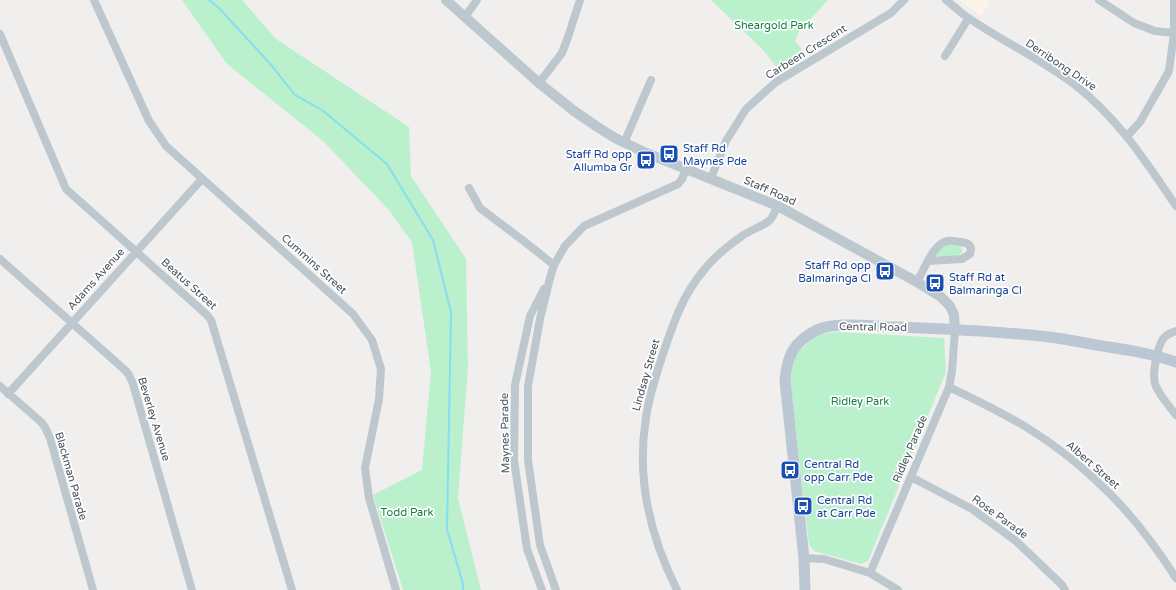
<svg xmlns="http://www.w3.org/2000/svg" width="1176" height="590" font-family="'Varela Round',sans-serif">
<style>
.commercial{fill:#fcf5e7}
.green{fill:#bbf0cd}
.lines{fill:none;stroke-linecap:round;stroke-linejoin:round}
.stream{stroke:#86deef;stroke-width:2}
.minor{stroke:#bcc7ce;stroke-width:8}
.tertiary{stroke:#bcc7ce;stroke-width:10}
.secondary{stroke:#bbc8d3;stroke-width:11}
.labels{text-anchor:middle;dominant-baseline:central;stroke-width:3.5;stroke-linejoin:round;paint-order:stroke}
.park-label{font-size:11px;fill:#138145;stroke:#fff}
.street-label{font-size:11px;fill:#46535c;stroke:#fff}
.transit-label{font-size:11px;fill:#164399;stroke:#fff;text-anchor:start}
</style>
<rect width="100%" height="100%" fill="#f1eeee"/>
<path class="commercial" d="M960,0H987L988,6L981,16Z"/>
<path class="green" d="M182,0H242L276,39L409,127L411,176L466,259L468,367L458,498L481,590H403L373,495L422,470L431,372L412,242L388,209L323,141L227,64Z
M711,0H828L798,33L795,41L804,53L780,71L763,50Z
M947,244L958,245L962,248V253L955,256H936L933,257L937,250Z
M839,332L944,338L946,372L868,561L861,564L814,551L809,544L790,381L796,354L817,334Z"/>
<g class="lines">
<path class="stream" d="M209,0L218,7L272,66L295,95L322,110L387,164L433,240L451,312L447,529L463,584V590"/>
<path class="minor" d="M94,0L149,121L166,146L353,314L372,340L381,369L379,399L365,468L369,498L396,590
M946,0C954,6 961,14 970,19C1004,42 1042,60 1075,85C1118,118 1146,162 1176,206
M1099,0L1134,23L1155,31L1174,33
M465,17L477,0
M0,34L66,189L207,315L211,320L292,590
M945,56L968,19
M539,83L562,53L568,37L580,0
M1127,136L1140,122L1169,71L1174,33V0
M624,143L651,80
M711,178L726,141L746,109L776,82L891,13L904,0
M469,188L480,208L525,242L554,265
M0,259L126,371L129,375L133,384L192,590
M917,282C924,270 933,244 947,241C953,240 960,242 966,243C971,245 972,249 970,254L962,259L928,261
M1176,331C1171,333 1166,334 1163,339C1157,348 1152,374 1155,384C1159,395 1169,406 1176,415
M0,386L41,422L45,427L50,438L93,590
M949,387C976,400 1004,413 1029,429C1073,456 1118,497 1148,538C1158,551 1167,564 1176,578
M8,394L202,179
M911,477L972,509L1016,541L1062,585L1065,590
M804,558L824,559L870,573L898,590
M870,573L949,387L952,371L955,330
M542,590L527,549L514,460L515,385L530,316L544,289
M556,590L540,545L528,460V386L540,319L550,278L554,265L565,246L584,226L678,184L682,179L686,169
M677,590C650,536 636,478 646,418C649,396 656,375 663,354C673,324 683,294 704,270C714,257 729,245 742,236C750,230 761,227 769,221C773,218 775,210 778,206"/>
<path class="tertiary" d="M446,0L539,83L574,111L596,126L615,138L644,152L778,206L917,282L941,297L950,306L954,315L955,330"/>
<path class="secondary" d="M805,590L804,558L785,381C787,356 793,342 817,330C836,321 876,327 898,327C948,329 998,331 1049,337C1065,339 1080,342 1096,345C1123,349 1150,353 1176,362"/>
</g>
<defs>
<g id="bus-square" transform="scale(1)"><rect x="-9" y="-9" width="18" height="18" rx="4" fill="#1a4fb4" stroke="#fff"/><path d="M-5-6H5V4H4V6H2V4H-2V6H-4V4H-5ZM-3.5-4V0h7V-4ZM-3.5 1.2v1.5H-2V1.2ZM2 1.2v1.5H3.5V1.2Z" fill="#fff"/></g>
</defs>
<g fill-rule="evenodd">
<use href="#bus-square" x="669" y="154"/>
<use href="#bus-square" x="646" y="160"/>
<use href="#bus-square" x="885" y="271"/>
<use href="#bus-square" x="935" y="283"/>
<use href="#bus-square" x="790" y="470"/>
<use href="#bus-square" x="803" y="506"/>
</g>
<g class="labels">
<g class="park-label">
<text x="774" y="25">Sheargold Park</text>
<text x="860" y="401">Ridley Park</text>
<text x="407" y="512">Todd Park</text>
</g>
<g class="street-label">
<text transform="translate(806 52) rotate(-32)">Carbeen Crescent</text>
<text transform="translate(1061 65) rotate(34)">Derribong Drive</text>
<text transform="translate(770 191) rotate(24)">Staff Road</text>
<text transform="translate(314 264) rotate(42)">Cummins Street</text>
<text transform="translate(96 279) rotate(-48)">Adams Avenue</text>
<text transform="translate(189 284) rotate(42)">Beatus Street</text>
<text transform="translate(873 327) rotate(1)">Central Road</text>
<text transform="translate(646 375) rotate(-74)">Lindsay Street</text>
<text transform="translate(154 419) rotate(73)">Beverley Avenue</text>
<text transform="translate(505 433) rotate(-91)">Maynes Parade</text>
<text transform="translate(910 449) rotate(-67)">Ridley Parade</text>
<text transform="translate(1093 465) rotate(41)">Albert Street</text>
<text transform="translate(71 476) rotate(74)">Blackman Parade</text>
<text transform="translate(1000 517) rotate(36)">Rose Parade</text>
</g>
<g class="transit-label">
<text x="683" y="148">Staff Rd<tspan x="683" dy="13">Maynes Pde</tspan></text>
<text x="632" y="154" text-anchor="end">Staff Rd opp<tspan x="632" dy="13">Allumba Gr</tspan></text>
<text x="871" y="265" text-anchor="end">Staff Rd opp<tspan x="871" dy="13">Balmaringa Cl</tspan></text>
<text x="949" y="277">Staff Rd at<tspan x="949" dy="13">Balmaringa Cl</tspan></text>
<text x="804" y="464">Central Rd<tspan x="804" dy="13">opp Carr Pde</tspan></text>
<text x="817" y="500">Central Rd<tspan x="817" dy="13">at Carr Pde</tspan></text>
</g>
</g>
</svg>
